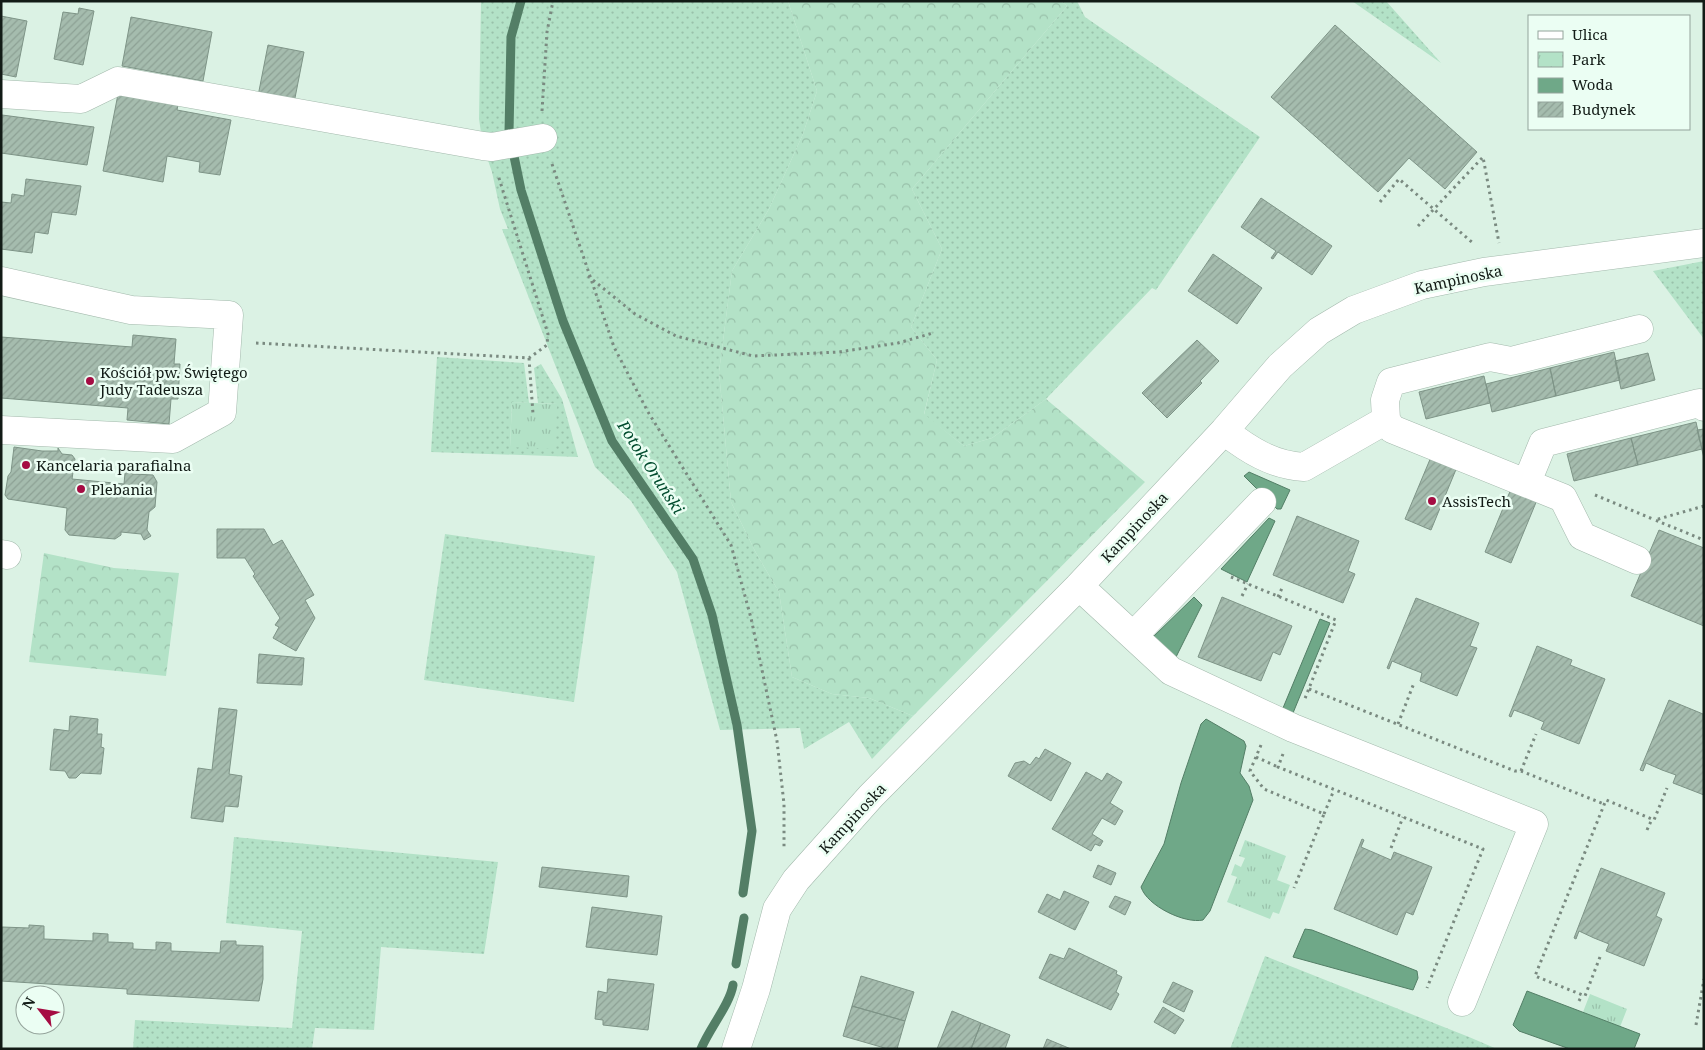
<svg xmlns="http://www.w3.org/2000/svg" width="1705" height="1050" font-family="'Noto Serif',serif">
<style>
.grass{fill:url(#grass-dots)}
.forest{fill:url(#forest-crowns)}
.park{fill:url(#park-tufts)}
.water{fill:#6fa888;stroke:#537e66}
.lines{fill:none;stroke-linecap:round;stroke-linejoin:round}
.stream{stroke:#537e66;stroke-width:9}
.building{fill:url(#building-hatch);stroke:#7e9487}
.minor-casing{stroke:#a3b9ac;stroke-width:29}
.path{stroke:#7a8a80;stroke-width:3;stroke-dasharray:2.5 4;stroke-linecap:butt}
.minor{stroke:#fff;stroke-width:28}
.poi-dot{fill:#a50c43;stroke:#ebfef3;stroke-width:2}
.labels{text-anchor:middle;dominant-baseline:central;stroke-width:5;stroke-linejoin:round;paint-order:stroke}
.street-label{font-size:15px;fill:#121b16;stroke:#ebfef3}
.poi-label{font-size:15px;fill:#121b16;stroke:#ebfef3;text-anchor:start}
.water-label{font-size:16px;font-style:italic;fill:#004b2d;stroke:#ebfef3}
</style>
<defs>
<pattern id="grass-dots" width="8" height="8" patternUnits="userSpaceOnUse" patternTransform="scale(1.25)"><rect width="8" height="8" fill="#b3e2c7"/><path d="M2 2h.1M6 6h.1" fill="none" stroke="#99c1aa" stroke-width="1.8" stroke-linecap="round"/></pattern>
<pattern id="forest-crowns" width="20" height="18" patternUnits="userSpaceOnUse" patternTransform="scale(1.25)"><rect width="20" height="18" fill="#b3e2c7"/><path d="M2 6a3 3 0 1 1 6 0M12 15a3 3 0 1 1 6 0" fill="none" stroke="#99c1aa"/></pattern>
<pattern id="park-tufts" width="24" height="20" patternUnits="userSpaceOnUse" patternTransform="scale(1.25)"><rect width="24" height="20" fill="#b3e2c7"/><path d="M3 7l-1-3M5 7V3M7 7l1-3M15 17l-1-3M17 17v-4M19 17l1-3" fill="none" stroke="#99c1aa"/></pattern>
<pattern id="building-hatch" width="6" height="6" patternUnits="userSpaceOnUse" patternTransform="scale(1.25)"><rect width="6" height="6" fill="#a5bcae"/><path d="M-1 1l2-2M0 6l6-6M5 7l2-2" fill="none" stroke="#8da195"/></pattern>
</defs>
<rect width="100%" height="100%" fill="#dbf2e4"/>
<path class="grass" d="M481,1H788L817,91L803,134L769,209L732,271L719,372L731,502L756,553L779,592L792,677L832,694L869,698L913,716L872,759L849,722L804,749L800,728L720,730L677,572L631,501L595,467L502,229H508L500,209L492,172L483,146L479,119Z
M1061,1H1077L1085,17L1260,137L1156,290L1152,288L1046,399L992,438L964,446L924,415L937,360L911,327L942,249L912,189L1067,6Z
M1352,1H1386L1441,63Z
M1704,261V339L1653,271Z
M437,357L524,363L529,403L512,402L510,447L557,404L538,403L534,368L541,364L562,399L578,457L431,452Z
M445,534L595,556L574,702L424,680Z
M234,837L498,862L484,954L381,947L374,1030L315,1028L312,1049H133L135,1020L292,1028L302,931L226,923Z
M1265,956L1469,1037L1497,1049H1230Z"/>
<path class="forest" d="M788,1H1061L1067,6L912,189L942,249L911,327L937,360L924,414L964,446L992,438L1046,399L1145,482L913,716L869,698L832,694L792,677L779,592L756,553L731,502L719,372L732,271L769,209L803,134L817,91Z
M44,553L114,568L179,573L166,676L29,662Z"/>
<path class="park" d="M512,402L557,404L555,449L510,447Z
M1245,840L1286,856L1277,880L1290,885L1279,914L1273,912L1270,919L1227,902L1237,877L1231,875L1235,864L1241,867L1245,858L1239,856Z
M1590,994L1627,1009L1620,1027L1583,1012Z"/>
<path class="water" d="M1249,472L1290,490L1281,509H1277L1244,476Z
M1269,518L1275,521L1247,582L1221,569Z
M1194,597L1202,605L1176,657L1153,637Z
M1320,619L1330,623L1293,713L1283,708Z
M1206,719L1244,741L1246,746L1240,773L1249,786L1253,800L1210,911L1203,920C1185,924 1147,906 1141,887L1164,844L1181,783L1201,724Z
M1305,929L1312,930L1417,971L1418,978L1413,990L1293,957Z
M1527,991L1640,1034L1634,1049H1570L1519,1031L1513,1025Z"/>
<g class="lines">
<path class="stream" d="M521,1L511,37L509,132L521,190L563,321L612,441L693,559L712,615L737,725L752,831L743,893
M736,964L744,918
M701,1049C709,1029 730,1004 733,985"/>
</g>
<path class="building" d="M79,8L94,11L83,65L54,59L63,12L78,14Z
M1,16L27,21L16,77L1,74Z
M131,17L212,32L203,81L122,66Z
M1335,25L1477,152L1445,189L1409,158L1378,192L1271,97Z
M268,45L304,52L294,103L258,96Z
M119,89L179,100L177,110L231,120L220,175L199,172L200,162L167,156L163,182L103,171Z
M2,115L94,127L87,165L1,153Z
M26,179L81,186L76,215L52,212L48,234L35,232L32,253L1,249V202L11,203L12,194L24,196Z
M1261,198L1332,246L1312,275L1278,252L1273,259L1271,258L1276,251L1241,227Z
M1213,254L1262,288L1237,324L1188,291Z
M133,335L176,339L174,364H180L178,399H171L169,424L127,420L128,408L1,398V337L132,347Z
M1197,340L1219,361L1200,381L1202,383L1167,418L1142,393Z
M1614,352L1620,380L1556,396L1550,368Z
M1648,353L1655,380L1621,389L1615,361Z
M1550,368L1556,396L1492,412L1486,384Z
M1484,376L1490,403L1426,419L1419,392Z
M1696,422L1702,449L1638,465L1631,438Z
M1704,429V458L1697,430Z
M1631,438L1638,465L1574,481L1567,454Z
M14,447L42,451H58V448L62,454L72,455L75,459L72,479L124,484L125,473L132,469V474L153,475L157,482L155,507L149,512L147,530L151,536L144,540L141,534L121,532V535L115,539L69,535L65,530L67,508L8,499L5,495L8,476L11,472Z
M1431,457L1457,467L1431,530L1405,519Z
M1511,489L1537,500L1511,563L1485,552Z
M1297,516L1359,541L1348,571L1355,574L1343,603L1273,575Z
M217,529H264L273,545L282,540L314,595L305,600L315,618L296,651L273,638L279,627L275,625L280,618L253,576L255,574L245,558H217Z
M1659,530L1704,548V626L1631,596Z
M1222,597L1292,626L1280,655L1273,652L1261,681L1198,657Z
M1416,598L1479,623L1470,646L1477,648L1457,696L1420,681L1422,673L1409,668L1392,661L1389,669L1387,668Z
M1537,646L1572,660L1570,665L1605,679L1579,744L1541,729L1544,722L1530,716L1514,710L1511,717L1509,716Z
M259,654L304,658L302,685L257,683Z
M1669,700L1703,714L1704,795L1673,783L1676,775L1662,770L1646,763L1643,771L1640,770Z
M219,708L237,710L229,774L242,776L238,807L225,806L223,822L191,818L198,768L212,770Z
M70,716L98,719L97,734H102L101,747L104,748L101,774L81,773L76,778H69L65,771L50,770L54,729L69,731Z
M1045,749L1071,763L1051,801L1008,776L1015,763L1024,761L1030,765L1036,757L1039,759Z
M1086,772L1102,781L1107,773L1122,782L1110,803L1123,811L1115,825L1102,818L1092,834L1103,841L1100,846L1095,844L1091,851L1052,829Z
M1362,839L1364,840L1361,847L1391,860L1394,852L1432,867L1413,915L1406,912L1397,935L1334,909Z
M1098,865L1116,873L1111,885L1093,877Z
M542,867L629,876L627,897L539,887Z
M1601,868L1665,893L1656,916L1662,919L1644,966L1606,951L1609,944L1594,938L1579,931L1576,939L1574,938Z
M1064,891L1089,902L1075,930L1038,912L1047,894L1060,900Z
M1115,896L1131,902L1125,915L1109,907Z
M592,907L662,916L657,955L586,947Z
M29,925L44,926V939L93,941V933L108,934V942L133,943V949L156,950V942L171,943V951L220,953L221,941H236V945L263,946V979L259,1001L127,994V989L1,981L2,927L29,928Z
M1069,948L1117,971L1116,974L1122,977L1116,992L1119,994L1111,1010L1039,978L1050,954L1064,959Z
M861,976L914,992L905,1021L852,1006Z
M608,979L654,984L648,1030L603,1025V1020L595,1019L598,991L607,993Z
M1173,982L1193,991L1184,1012L1163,1002Z
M852,1006L905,1021L897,1049H888L843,1036Z
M1163,1007L1184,1020L1175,1034L1154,1022Z
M952,1011L981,1023L971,1049H937Z
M981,1023L1010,1035L1005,1049H971Z
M1047,1039L1071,1049H1043Z"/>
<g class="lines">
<g class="minor-casing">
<path id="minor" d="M1,94L81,99L118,81L483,146L492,147L543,138
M1,281L131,310L229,315L222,412L173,439L1,430
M1386,420L1385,400L1391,382L1490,357L1511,361L1639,329
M1224,431C1249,450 1272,465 1304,467L1386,420L1392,429L1563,498L1582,536L1637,560
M1527,482L1543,443L1699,403L1704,407
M1,554L7,555
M1079,586L1171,671L1293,728L1534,824L1462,1002
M1133,636L1262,502
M736,1049L756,989L777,909L796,880L871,796L1079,586L1224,431L1280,366L1319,331L1354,310L1422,285L1484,272L1704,243"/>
</g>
<path class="path" d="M542,111L547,32L553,1
M552,164L614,347L648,412L731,545L751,618L777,741L784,804V849
M1380,202L1399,179L1474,244
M1418,226L1483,157L1499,243
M588,276L635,314L676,336L753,356L839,352L898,343L933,333
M256,343L529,358L547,345L548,334L498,175
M529,358L533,414
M1595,495L1655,520
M1704,506L1655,520L1704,540
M1231,577L1336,620L1304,701
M1242,596L1248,584
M1278,597L1282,588
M1309,689L1515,771H1521L1604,804
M1398,724L1414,683
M1261,745L1250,771L1264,789L1324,814L1294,888
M1283,754L1278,767L1483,849L1427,988
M1256,757L1278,767
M1521,771L1536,734
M1324,814L1334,790
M1647,830L1652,819
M1391,848L1403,817
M1600,957L1585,996L1535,976L1606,800L1654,820L1667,788
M1579,1001L1582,995
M1696,1025L1704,979"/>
<use href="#minor" class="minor"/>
</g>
<g class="poi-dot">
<circle cx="90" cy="381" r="5"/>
<circle cx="26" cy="465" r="5"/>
<circle cx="81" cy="489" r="5"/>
<circle cx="1432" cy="501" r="5"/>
</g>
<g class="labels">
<g class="street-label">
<text transform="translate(1458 279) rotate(-12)">Kampinoska</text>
<text transform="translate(1134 527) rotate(-47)">Kampinoska</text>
<text transform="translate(852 818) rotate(-47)">Kampinoska</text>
</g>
<g class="poi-label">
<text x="100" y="372">Kościół pw. Świętego<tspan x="100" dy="17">Judy Tadeusza</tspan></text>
<text x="36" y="465">Kancelaria parafialna</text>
<text x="91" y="489">Plebania</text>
<text x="1442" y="501">AssisTech</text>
</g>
<g class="water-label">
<text transform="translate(651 467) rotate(57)">Potok Oruński</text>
</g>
</g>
<rect width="1705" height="1050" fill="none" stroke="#121b16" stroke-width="5"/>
<rect x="1528" y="15" width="162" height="115" fill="#ebfef3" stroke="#94a39b"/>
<rect x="1538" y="31" width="25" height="8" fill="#ffffff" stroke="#94a39b"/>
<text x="1572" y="40" font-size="15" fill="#121b16">Ulica</text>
<rect x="1538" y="52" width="25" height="15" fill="url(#park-tufts)" stroke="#94a39b"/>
<text x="1572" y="65" font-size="15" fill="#121b16">Park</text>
<rect x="1538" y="78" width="25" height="15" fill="#6fa888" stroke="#94a39b"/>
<text x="1572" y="90" font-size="15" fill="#121b16">Woda</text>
<rect x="1538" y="102" width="25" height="15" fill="url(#building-hatch)" stroke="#94a39b"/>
<text x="1572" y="115" font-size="15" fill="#121b16">Budynek</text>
<g transform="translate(40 1010) rotate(301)"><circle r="24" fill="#ebfef3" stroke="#94a39b"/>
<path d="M0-4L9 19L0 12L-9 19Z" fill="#a50c43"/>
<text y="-8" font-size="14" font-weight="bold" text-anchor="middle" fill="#121b16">N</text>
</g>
</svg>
